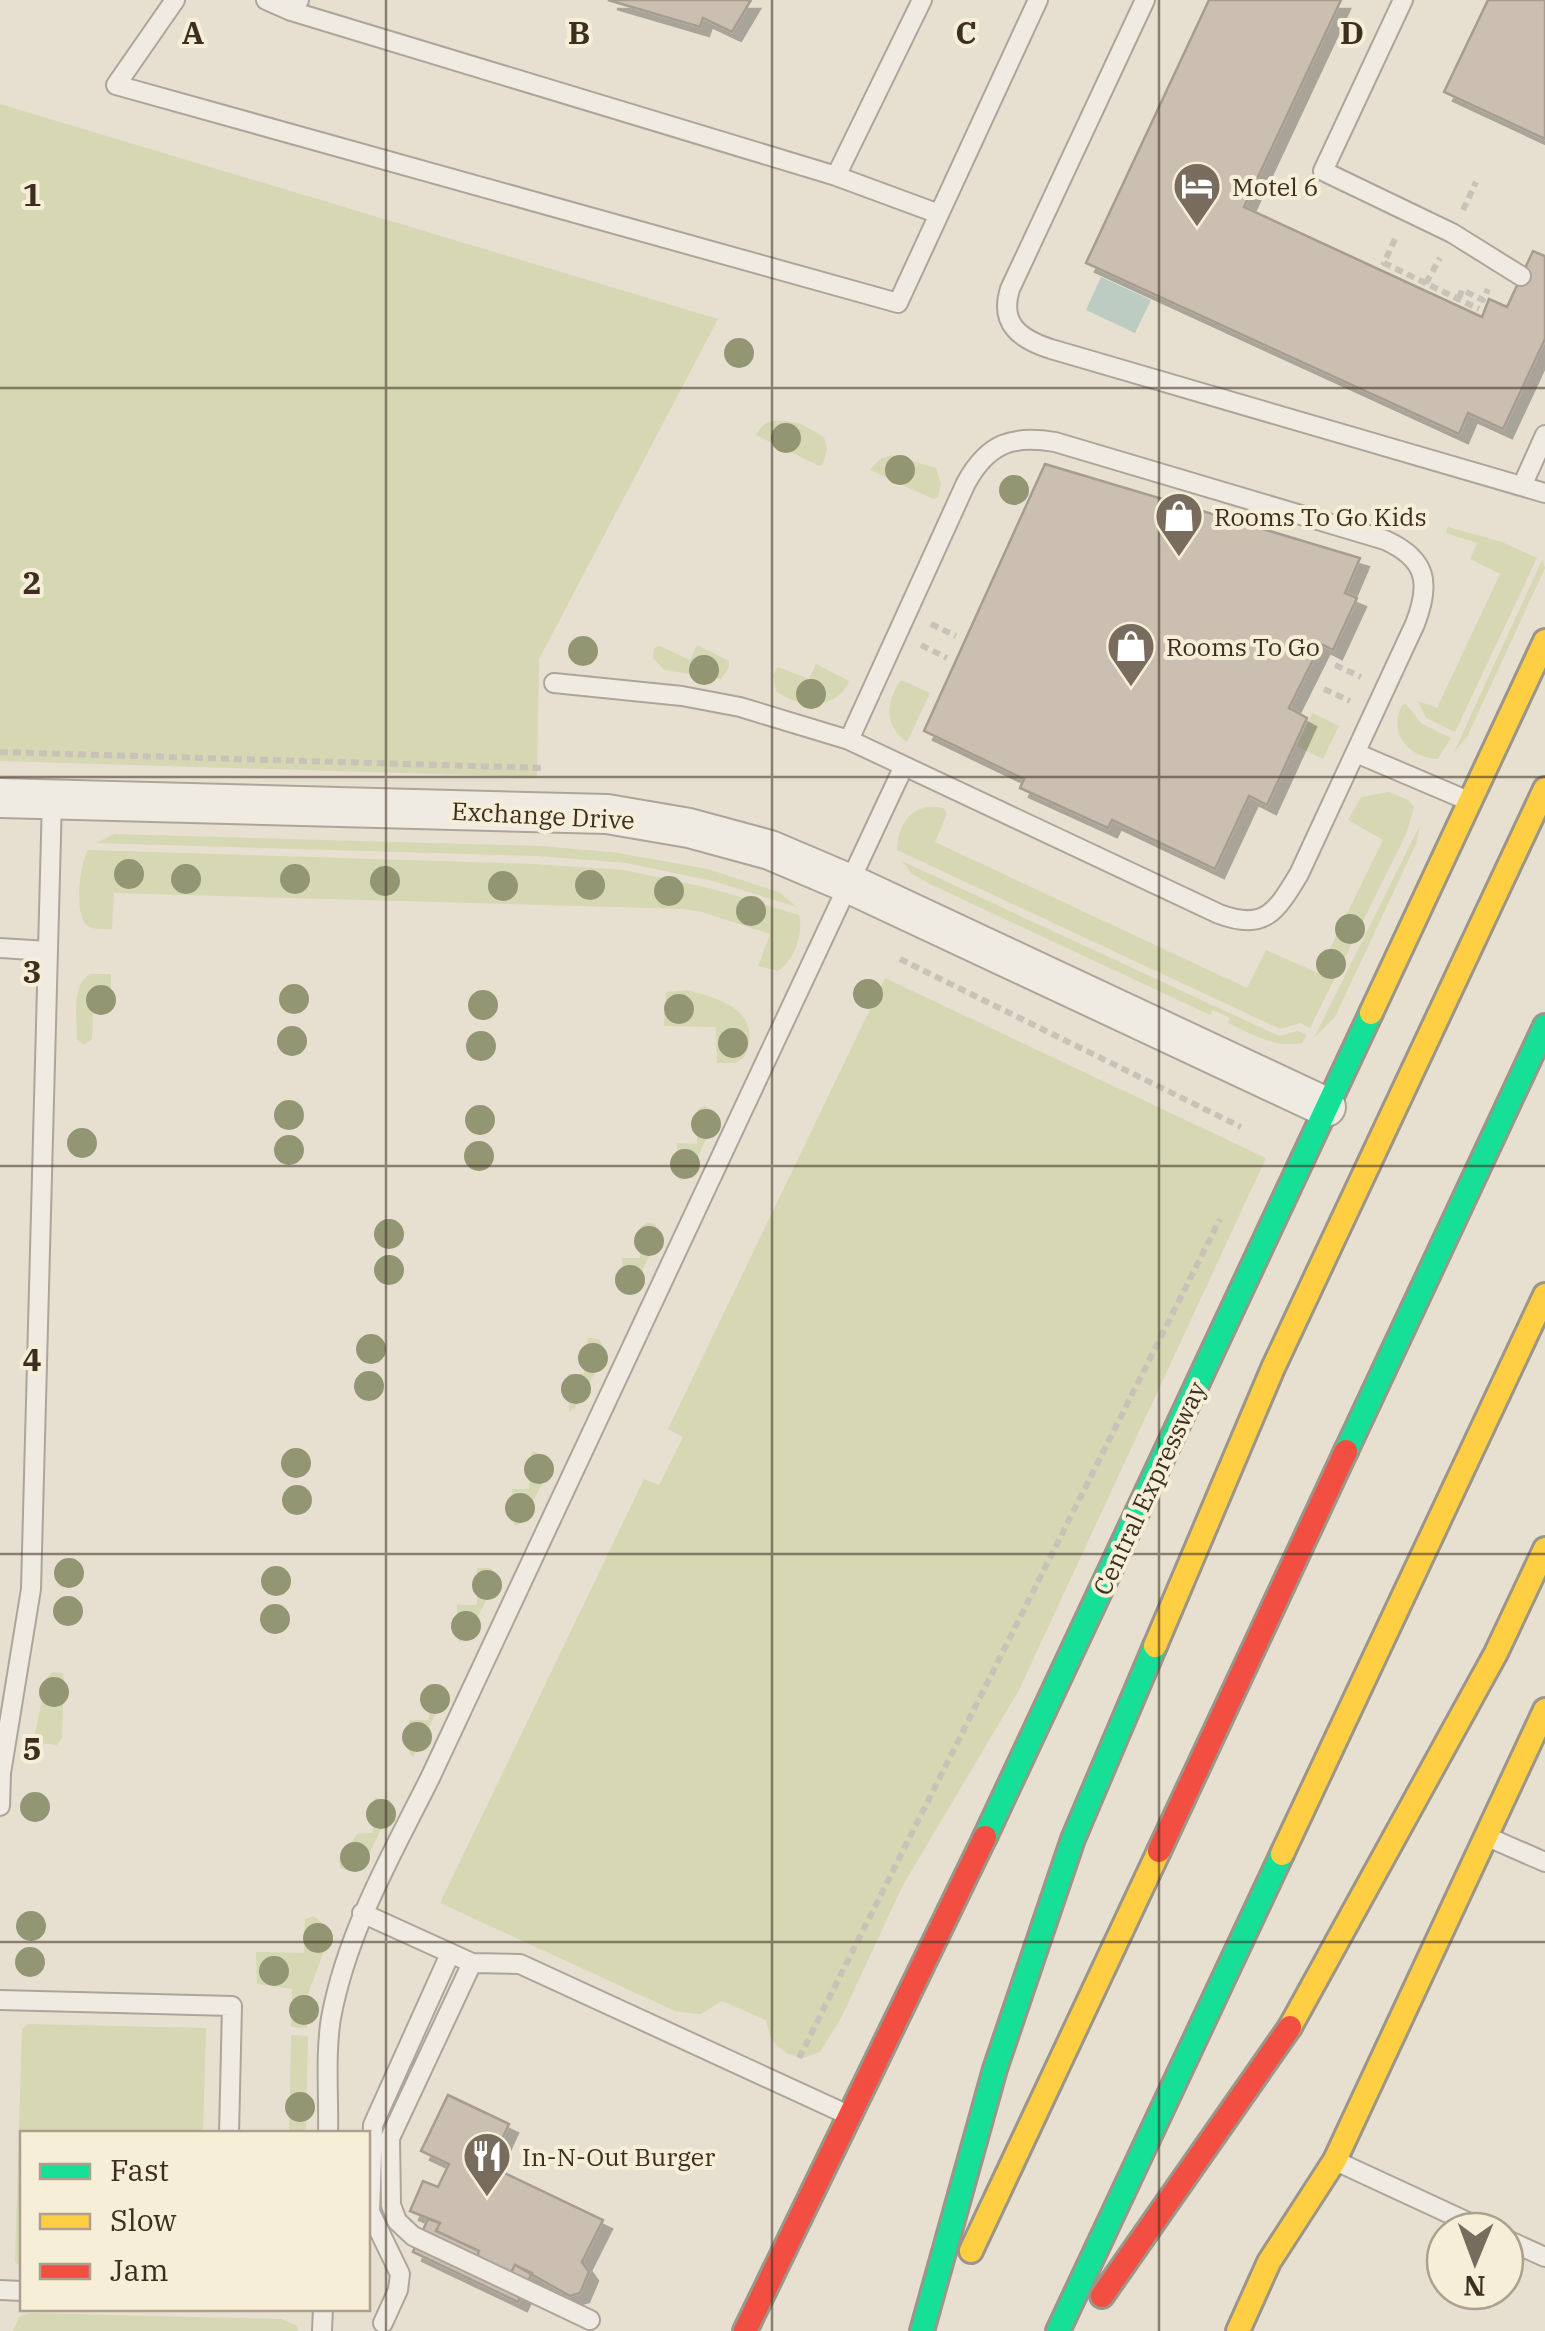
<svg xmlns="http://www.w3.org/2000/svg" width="1545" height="2331" font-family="'IBM Plex Serif',serif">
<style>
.green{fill:#d6d7b3}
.water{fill:#bcccc2}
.building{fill:#cbbfb2;stroke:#a89c90;stroke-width:2.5;filter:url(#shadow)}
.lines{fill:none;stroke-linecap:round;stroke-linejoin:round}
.lane-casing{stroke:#ada599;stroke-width:22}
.street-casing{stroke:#ada599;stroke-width:42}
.fast-casing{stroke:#9c958a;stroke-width:28}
.slow-casing{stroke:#9c958a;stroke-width:28}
.jam-casing{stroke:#9c958a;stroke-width:28}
.path{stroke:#c8c2b9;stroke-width:6;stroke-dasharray:8 5;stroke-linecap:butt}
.lane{stroke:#efebe3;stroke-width:18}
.street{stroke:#efebe3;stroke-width:38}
.fast{stroke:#16e098;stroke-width:22}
.slow{stroke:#ffcf43;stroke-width:22}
.jam{stroke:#f24e42;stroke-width:22}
.tree{fill:#929673}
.grid{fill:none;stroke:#3d2e20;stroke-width:2.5;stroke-opacity:0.55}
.labels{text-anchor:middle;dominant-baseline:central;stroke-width:8;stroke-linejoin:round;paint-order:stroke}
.poi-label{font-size:25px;fill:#3d2e20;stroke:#f7eed8;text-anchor:start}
.street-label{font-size:25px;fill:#3d2e20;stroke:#f7eed8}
.grid-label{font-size:32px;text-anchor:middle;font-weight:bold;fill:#3d2e20;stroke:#f7eed8;stroke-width:8;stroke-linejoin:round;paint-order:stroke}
</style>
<defs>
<filter id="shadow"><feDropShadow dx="9" dy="9" stdDeviation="0" flood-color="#0004"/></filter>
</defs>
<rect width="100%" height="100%" fill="#e7e0d1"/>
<path class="green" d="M0,104L718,319L539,659L537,777L0,761Z
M787,421L801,424L824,437L827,450L823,464L819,466L756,435C762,421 773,420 787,421Z
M892,455L936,468L941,484L938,497L933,499L870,470L880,459Z
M1448,527L1502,542L1537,558L1455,732L1426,718L1418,701L1437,708L1500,574L1470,559L1477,543L1446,533Z
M1542,560L1545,568L1467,737L1454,752Z
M697,645L729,661V667L721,679L664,670L653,658L654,648L660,646L690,660Z
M816,664L849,681C836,711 800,709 776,691L773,675L778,667L809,679Z
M901,680L930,693L907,742C883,726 886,701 901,680Z
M1406,704L1422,724L1451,738L1438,759C1408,757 1388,734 1402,705Z
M1312,713L1339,726L1323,759L1297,746Z
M1389,792L1408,800L1414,807L1407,832L1310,1028L1300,1023L1280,1029L897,850C898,823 913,801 943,808L947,814L935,842L1247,988L1266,950L1318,973L1383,840L1348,820L1361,797Z
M1420,825L1416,844L1335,1017L1314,1038Z
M114,834L540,846L612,852L708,869L779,892L797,907L713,881L626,863L537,856L96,843Z
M88,850L534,864L624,870L713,889L799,915C804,933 794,961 778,971L758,966L770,934L702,912L684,909L114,893L112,929C105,929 94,930 88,926C73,917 80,862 88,850Z
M902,861L1279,1036L1298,1031L1307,1035L1302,1043C1274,1048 1254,1035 1228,1023L1230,1018L1213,1010L1210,1015L930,884L912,874Z
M90,974H111V1010H93L92,1039L84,1045L77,1039C77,1019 71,985 90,974Z
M885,978L1266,1158L1019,1690L903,1885L841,2018L820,2052L804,2058L788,2054L777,2046L770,2036L766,2020L722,2001L701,2014L677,2012L440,1903L644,1479L659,1485L683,1437L668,1429Z
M687,990C722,999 765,1012 744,1058L735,1063H717L716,1027L664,1026L666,992Z
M705,1106L716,1113V1119L687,1178L681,1181L677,1177V1143L697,1144L698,1109Z
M648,1222L655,1224L660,1234L631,1293L624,1295L622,1258H640L641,1227Z
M588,1338L599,1339L606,1353L575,1408L569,1412L568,1374H584Z
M532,1451L550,1457L551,1468L520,1524L514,1526L512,1489H529Z
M477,1568H490L498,1578L466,1639L459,1642L457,1605H477Z
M53,1672L62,1673L64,1678L62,1738L57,1745L38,1743L34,1738L47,1677Z
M430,1684L446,1687V1695L413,1757L409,1752V1720H429Z
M374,1797L390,1800L391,1809L363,1866L357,1871L341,1869L339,1862L357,1834L373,1833Z
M314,1916L327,1928L326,1945L307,1997V2028L291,2027L292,1989L257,1984L256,1952L304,1953L305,1919Z
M28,2024L206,2028L203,2133L22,2134V2268L15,2262L22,2029Z
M291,2035L308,2036L306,2133H289Z
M31,2313L281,2319L296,2325L298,2331H13L20,2316Z"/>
<path class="water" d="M1101,277L1151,300L1135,333L1086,310Z"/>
<path class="building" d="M608,0H751L732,32L703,18L700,27Z
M1209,0H1341L1244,207L1482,317L1489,299L1507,307L1533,251L1545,256V339L1503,429L1468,413L1459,434L1086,263Z
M1488,0H1545V139L1444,92Z
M1045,464L1360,558L1345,593L1357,598L1333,650L1321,644L1289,708L1307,718L1267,805L1249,796L1215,869L1112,820L1108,828L1020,788L1024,779L924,731Z
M448,2095L509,2124L490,2166L603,2220L582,2262L589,2272L580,2293L570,2296L515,2265L510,2274L477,2257L479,2251L436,2231L440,2223L410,2211L423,2181L438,2187L449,2164L421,2151Z
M428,2219L440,2223L436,2231L479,2251L477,2257L510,2274L515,2265L532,2273L518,2302L413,2252Z"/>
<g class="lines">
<g class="lane-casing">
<path id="lane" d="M175,0L116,85L898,303L1038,0
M266,0L291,11
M299,0L291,11L836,176L922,0
M1145,0L1010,289C999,324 1020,339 1051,349L1545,493
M1403,0L1323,171L1452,233L1521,276
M836,176L939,214
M1522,486L1545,435
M554,683L682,696L740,707L849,740L1219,914C1265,931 1276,912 1299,874L1415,624C1431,583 1427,559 1385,540L1055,442C1012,435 988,443 966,483L849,740
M1356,753L1464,799
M0,948L48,951
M0,1806L1,1773L31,1589L52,799
M1490,1838L1545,1862
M362,1913L472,1963L520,1964L846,2114
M472,1963L390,2138L391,2205L397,2221L413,2236L590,2320
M0,2000L232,2006L229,2134
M328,2134C329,2096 325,2055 331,2018C347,1932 391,1856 430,1778L903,768
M1338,2162L1487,2231
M1505,2239L1545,2257
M0,2290L22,2291
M383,2323L398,2290L400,2274L370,2212L373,2125L450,1954
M322,2331L323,2308"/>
</g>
<g class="street-casing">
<path id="street" d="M0,798L607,814L689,828L770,850L850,884L1326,1107"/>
</g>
<g class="fast-casing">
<path id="fast" d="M1346,1451L1545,1026
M985,1837L1371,1013
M922,2331L995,2069L1073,1839L1155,1646
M1058,2331L1282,1854"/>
</g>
<g class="slow-casing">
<path id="slow" d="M1371,1013L1545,641
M1155,1646L1273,1368L1545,789
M1282,1854L1545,1295
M1290,2027L1496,1653L1545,1549
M971,2251L1159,1851
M1238,2331L1269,2262L1335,2160L1545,1710"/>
</g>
<g class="jam-casing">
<path id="jam" d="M1159,1851L1346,1451
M1102,2296L1290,2027
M745,2331L985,1837"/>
</g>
<path class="path" d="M1463,210L1476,182
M1395,239L1384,263L1479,309
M1426,283L1440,258
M1459,298L1462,290L1483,300L1488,289
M931,624L956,636
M921,645L947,658
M1335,665L1361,677
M1324,689L1350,701
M0,752L542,768
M900,959L1241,1127
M799,2058L1220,1219"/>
<use href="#lane" class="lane"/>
<use href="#street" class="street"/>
<use href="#fast" class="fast"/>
<use href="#slow" class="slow"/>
<use href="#jam" class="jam"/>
</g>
<g class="tree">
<circle cx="739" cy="353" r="15"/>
<circle cx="786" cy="438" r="15"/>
<circle cx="900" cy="470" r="15"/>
<circle cx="1014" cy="490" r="15"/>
<circle cx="583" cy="651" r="15"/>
<circle cx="704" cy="670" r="15"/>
<circle cx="811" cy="694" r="15"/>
<circle cx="129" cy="874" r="15"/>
<circle cx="186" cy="879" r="15"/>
<circle cx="295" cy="879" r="15"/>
<circle cx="385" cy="881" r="15"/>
<circle cx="590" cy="885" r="15"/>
<circle cx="503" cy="886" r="15"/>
<circle cx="669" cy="891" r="15"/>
<circle cx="751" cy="911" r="15"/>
<circle cx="1350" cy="929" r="15"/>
<circle cx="1331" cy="964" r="15"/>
<circle cx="868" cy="994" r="15"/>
<circle cx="294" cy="999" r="15"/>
<circle cx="101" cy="1000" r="15"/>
<circle cx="483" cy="1005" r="15"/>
<circle cx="679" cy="1009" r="15"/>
<circle cx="292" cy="1041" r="15"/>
<circle cx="733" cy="1043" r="15"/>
<circle cx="481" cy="1046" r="15"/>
<circle cx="289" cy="1115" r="15"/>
<circle cx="480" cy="1120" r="15"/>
<circle cx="706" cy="1124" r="15"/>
<circle cx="82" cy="1143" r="15"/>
<circle cx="289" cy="1150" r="15"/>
<circle cx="479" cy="1156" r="15"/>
<circle cx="685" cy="1164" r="15"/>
<circle cx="389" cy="1234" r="15"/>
<circle cx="649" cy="1241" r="15"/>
<circle cx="389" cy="1270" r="15"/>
<circle cx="630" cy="1280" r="15"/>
<circle cx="371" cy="1349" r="15"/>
<circle cx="593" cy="1358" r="15"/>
<circle cx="369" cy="1386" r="15"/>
<circle cx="576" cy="1389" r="15"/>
<circle cx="296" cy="1463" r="15"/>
<circle cx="539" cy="1469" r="15"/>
<circle cx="297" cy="1500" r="15"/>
<circle cx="520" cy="1508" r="15"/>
<circle cx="69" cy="1573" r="15"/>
<circle cx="276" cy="1581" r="15"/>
<circle cx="487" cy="1585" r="15"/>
<circle cx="68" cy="1611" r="15"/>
<circle cx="275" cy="1619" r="15"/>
<circle cx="466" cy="1626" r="15"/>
<circle cx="54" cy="1692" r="15"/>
<circle cx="435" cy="1699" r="15"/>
<circle cx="417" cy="1737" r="15"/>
<circle cx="35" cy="1807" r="15"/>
<circle cx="381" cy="1814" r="15"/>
<circle cx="355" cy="1857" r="15"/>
<circle cx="31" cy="1926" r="15"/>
<circle cx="318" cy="1938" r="15"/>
<circle cx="30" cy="1962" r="15"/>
<circle cx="274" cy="1971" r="15"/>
<circle cx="304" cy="2010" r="15"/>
<circle cx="300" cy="2107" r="15"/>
</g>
<path class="grid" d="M386,0V2331M772,0V2331M1159,0V2331M0,388H1545M0,777H1545M0,1166H1545M0,1554H1545M0,1942H1545"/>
<defs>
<g id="hotel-pin" transform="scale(2.5)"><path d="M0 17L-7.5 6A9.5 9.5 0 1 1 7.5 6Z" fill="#786c5e" stroke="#f7eed8"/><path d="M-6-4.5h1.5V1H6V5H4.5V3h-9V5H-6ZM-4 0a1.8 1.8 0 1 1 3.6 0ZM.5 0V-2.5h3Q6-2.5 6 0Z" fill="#fff"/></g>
<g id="shop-pin" transform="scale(2.5)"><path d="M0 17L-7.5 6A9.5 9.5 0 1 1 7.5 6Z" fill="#786c5e" stroke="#f7eed8"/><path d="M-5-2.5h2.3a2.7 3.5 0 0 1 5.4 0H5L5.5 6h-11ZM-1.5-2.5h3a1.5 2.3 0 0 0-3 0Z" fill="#fff"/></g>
<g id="restaurant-pin" transform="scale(2.5)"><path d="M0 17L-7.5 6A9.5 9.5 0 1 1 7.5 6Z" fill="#786c5e" stroke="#f7eed8"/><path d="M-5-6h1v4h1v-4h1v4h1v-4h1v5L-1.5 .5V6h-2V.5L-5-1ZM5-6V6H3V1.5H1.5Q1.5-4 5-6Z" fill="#fff"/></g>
</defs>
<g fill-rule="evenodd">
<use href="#hotel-pin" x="1197" y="186"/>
<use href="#shop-pin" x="1179" y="516"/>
<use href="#shop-pin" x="1131" y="646"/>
<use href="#restaurant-pin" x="487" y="2156"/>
</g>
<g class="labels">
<g class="poi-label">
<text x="1232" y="186">Motel 6</text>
<text x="1214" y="516">Rooms To Go Kids</text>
<text x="1166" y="646">Rooms To Go</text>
<text x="522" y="2156">In-N-Out Burger</text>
</g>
<g class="street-label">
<text transform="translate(543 815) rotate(3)">Exchange Drive</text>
<text transform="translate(1149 1488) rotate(-65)">Central Expressway</text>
</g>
</g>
<g class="grid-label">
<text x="193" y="44">A</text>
<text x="579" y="44">B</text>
<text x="966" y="44">C</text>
<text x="1352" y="44">D</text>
<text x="32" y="206">1</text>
<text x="32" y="594">2</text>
<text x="32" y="983">3</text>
<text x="32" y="1371">4</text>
<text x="32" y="1760">5</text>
</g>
<rect x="20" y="2131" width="350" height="180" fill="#f7eed8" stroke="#ada18e" stroke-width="2.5"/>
<rect x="40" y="2164" width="50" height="15" fill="#16e098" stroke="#ada18e" stroke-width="2.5"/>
<text x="110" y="2181" font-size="30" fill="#3d2e20">Fast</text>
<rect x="40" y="2214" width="50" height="15" fill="#ffcf43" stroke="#ada18e" stroke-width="2.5"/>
<text x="110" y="2231" font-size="30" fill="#3d2e20">Slow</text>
<rect x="40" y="2264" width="50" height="15" fill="#f24e42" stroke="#ada18e" stroke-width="2.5"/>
<text x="110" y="2281" font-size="30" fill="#3d2e20">Jam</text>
<g transform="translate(1475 2261) rotate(181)"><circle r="48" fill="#f7eed8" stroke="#ada18e" stroke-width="2.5"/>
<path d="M0-8L18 38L0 25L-18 38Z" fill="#786c5e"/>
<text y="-15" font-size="28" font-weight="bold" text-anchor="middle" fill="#3d2e20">N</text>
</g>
</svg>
